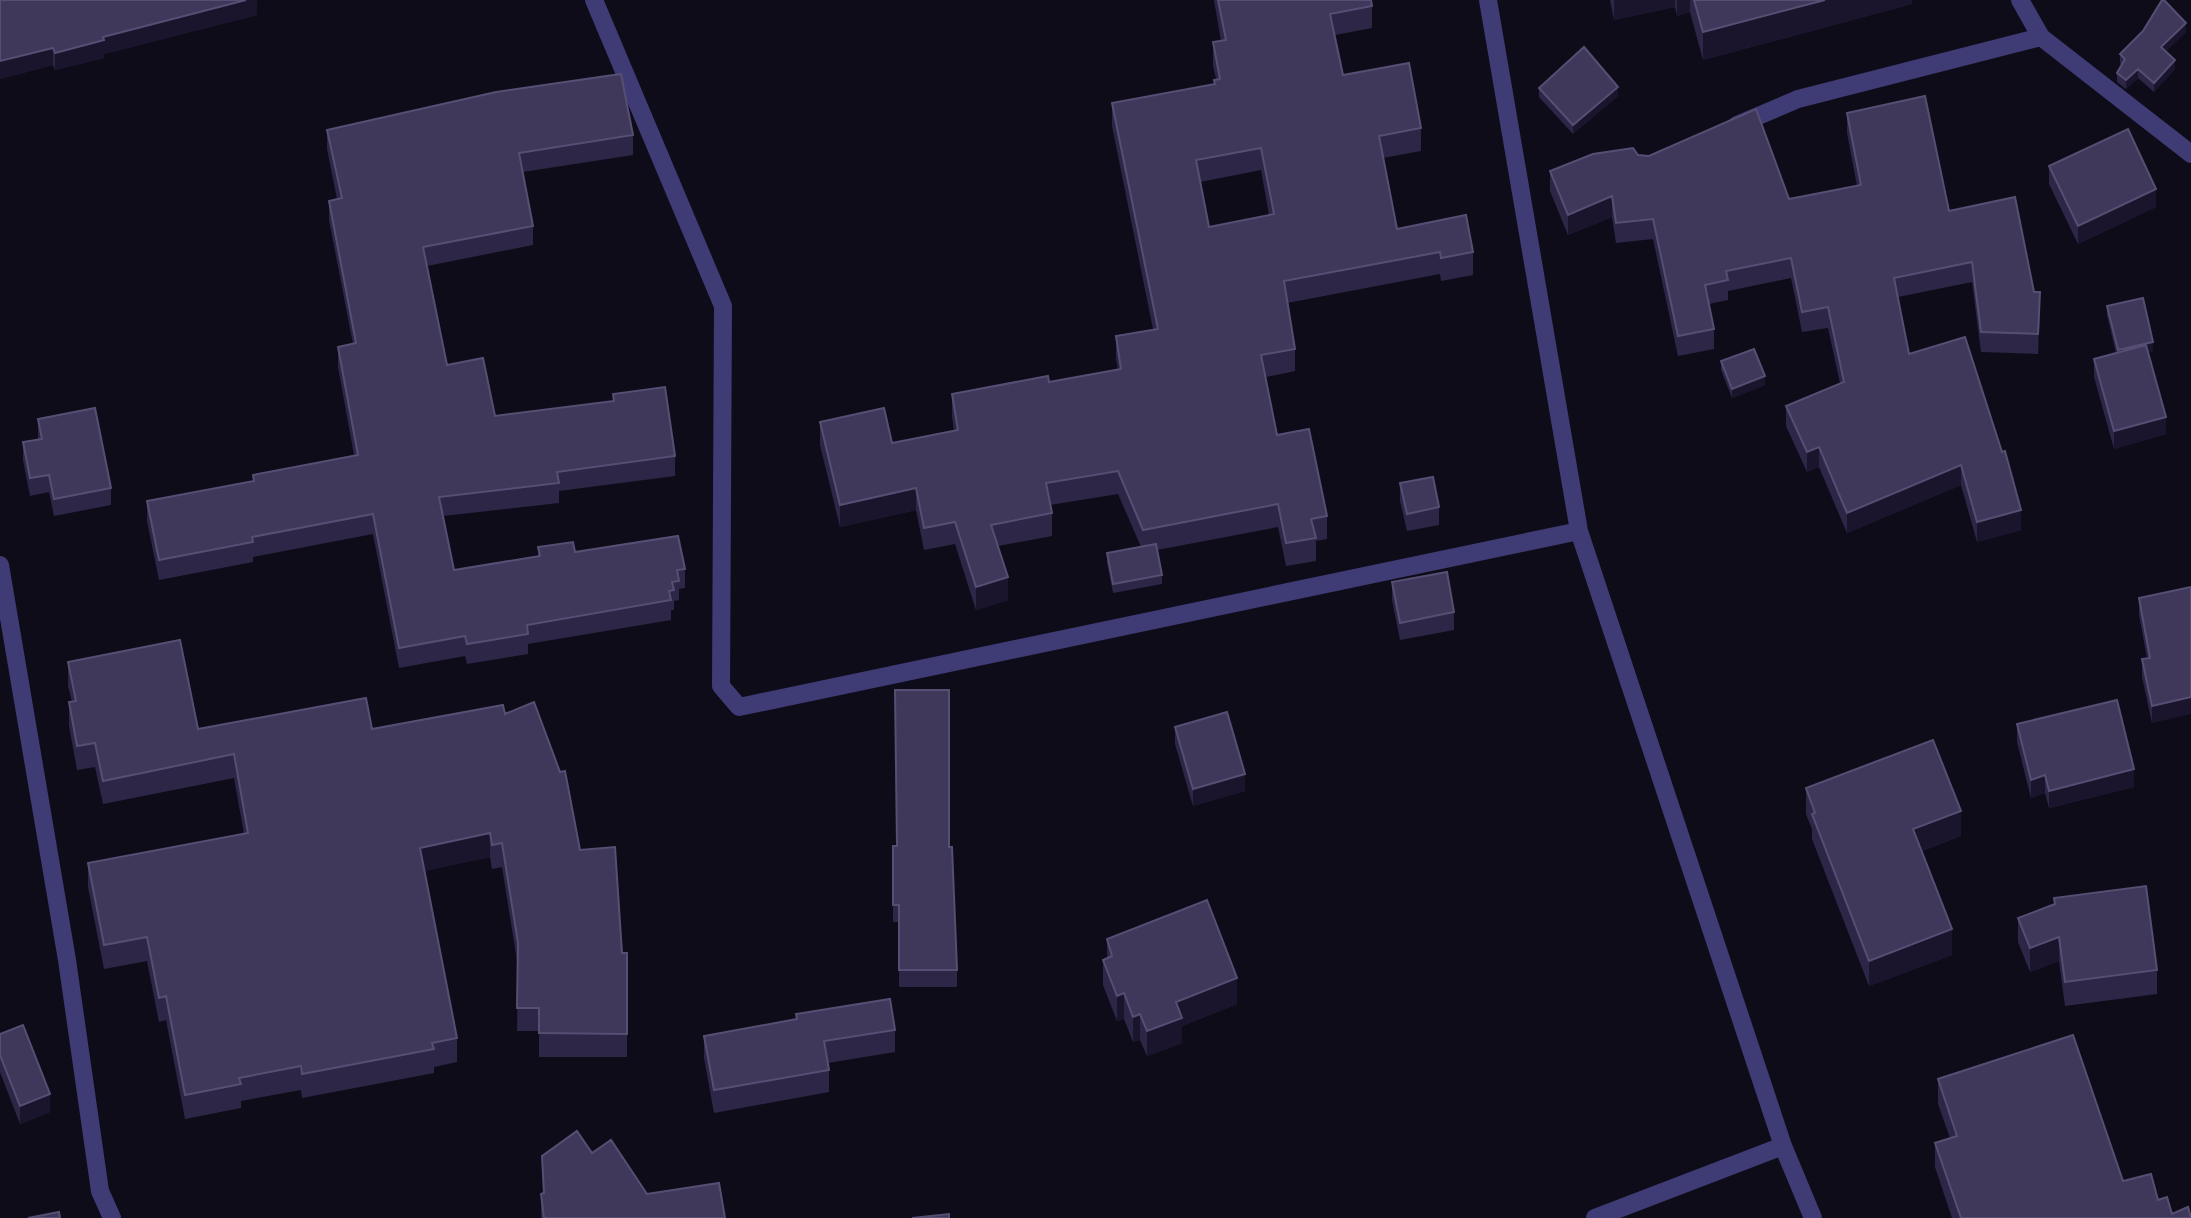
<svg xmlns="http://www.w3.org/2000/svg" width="2191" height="1218" font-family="'Space Grotesk',sans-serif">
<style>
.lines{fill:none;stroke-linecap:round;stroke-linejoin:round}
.minor{stroke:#3f3b75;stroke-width:18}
.wall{fill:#2d2647;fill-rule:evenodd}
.shaded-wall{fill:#1a142d}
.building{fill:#3f385a;stroke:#564f73;stroke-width:2;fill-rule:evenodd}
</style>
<rect width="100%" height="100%" fill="#0f0c1a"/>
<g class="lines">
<path class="minor" d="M594,0L723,306L721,686L739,707L1579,531L1783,1146L1813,1218
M1488,0L1579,531
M2041,37L2191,154
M1737,125L1798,99L2041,37L2020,0
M0,565L67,960L100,1191L112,1218
M1595,1218L1783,1146"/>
</g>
<path class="wall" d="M0,0H257V15L104,54V58L55,70L53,65L0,79Z
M1214,0H1371L1372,6V28L1335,35L1343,75L1421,128V151L1383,158L1397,229L1473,252V275L1441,281L1440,274L1287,303L1295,349V371L1266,377L1277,435L1327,516V539L1316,541V561L1286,566L1278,527L1157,550L1162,575V584L1113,593L1107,562V553L1141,547L1118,494L1050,505L1052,513V536L998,546L1008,600L976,610L955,544L924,550L916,510L840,527L820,445V422L892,443L954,431L952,416V394L1049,382L1118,369L1116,359V336L1153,329L1112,126V103L1214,84V80L1216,79L1213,65V42L1221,41ZM1261,170L1269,215L1209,227L1200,182Z
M1610,0H1912V4L1703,60L1690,12L1677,16L1675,7L1614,20Z
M2186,32L2166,51L2175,69L2154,92L2138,78L2126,89L2117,82V73L2122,65L2120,63V54Z
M1539,88L1618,96L1573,134L1539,97Z
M1847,113L2034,292L2040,312L2038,354L1981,352L1972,282L1898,297L1909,354L2021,530L1977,542L1961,485L1847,533L1819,467L1807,472L1786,426V406L1840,383L1828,328L1802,332L1791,278L1728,291V300L1709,304L1714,329V349L1678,356L1653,239L1616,243L1612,217L1568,235L1550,191V171L1638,155L1789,199L1857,186L1847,133Z
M327,130L633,135V155L523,172L533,226V245L427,266L447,365L495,416L613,401V394L675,456V476L559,491V503L443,516L454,570L538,557V547L685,569V588L679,589V600L674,601V610H671V620L528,644V654L467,664L465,656L399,668L373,534L253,557V562L159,580L147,521V501L253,481V475L354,455L338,367V347L353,344L329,220V201L337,199L327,149Z
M2049,166L2156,207L2078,244L2049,184Z
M2107,306L2153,351L2148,352L2166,434L2114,449L2094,377V359L2116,353L2107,315Z
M1721,361L1765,385L1732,398L1721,370Z
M38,419L111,488V505L54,516L49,492L30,496L23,460V442L38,439Z
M1400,483L1439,507V525L1407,531L1400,501Z
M1392,582L1454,612V630L1400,640L1392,600Z
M2191,587L2152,723L2142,677V659L2147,658L2139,615V598Z
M68,662L198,729H372L505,714L580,850L622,953H627V1057H539V1031H517L518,967L502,867L492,869L490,857L424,871L457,1038V1062L434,1067V1073L302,1098L301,1090L241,1101V1108L185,1119L166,1020L159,1022L147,961L104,969L88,887V863L244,834L234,778L103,804L95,767L77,770L69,726V702H72L68,686Z
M2017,724L2134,787L2049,808L2045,793L2031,798L2017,742Z
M1175,727L1245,791L1193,806L1175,744Z
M1806,788L1961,836L1922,851L1952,955L1869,986L1812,839V829L1806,814Z
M893,846L949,847L957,970V987H899V922H893Z
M2054,898L2157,970V994L2065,1006L2059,961L2030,972L2018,942V918L2054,904Z
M1107,939L1237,1004L1182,1026V1043L1147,1056L1140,1040L1133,1042L1124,1019L1117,1021L1103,985V960L1107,958Z
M796,1014L895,1030V1052L828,1063L829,1070V1092L714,1113L704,1058V1036L796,1020Z
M0,1034L50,1112L20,1124L0,1072Z
M1938,1079L2158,1200L2172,1214L2191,1218H1952L1935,1167V1143L1950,1138L1938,1104Z
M592,1153L647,1194L725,1218H541V1194L543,1193L542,1156Z"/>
<path class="shaded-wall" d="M246,0H257V15L104,54V58L55,70V53L103,37Z
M1614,0H1675V7L1614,20Z
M1677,0H1690V12L1677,16Z
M1825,0H1912V4L1703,60V32Z
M2186,23V32L2161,56V47Z
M53,48V65L0,79V61Z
M2175,60V69L2154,92V83Z
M2138,69V78L2126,89V80Z
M1618,87V96L1573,134V125Z
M2156,189V207L2078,244V226Z
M1612,196V217L1568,235V215Z
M2040,292V312L2038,354V334Z
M2153,342V351L2118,359V350Z
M1765,376V385L1732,398V389Z
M2166,417V434L2114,449V431Z
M1819,447V467L1807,472V452Z
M1961,465V485L1847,533V513Z
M916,488V510L840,527V505Z
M2021,510V530L1977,542V522Z
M1008,577V600L976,610V587Z
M2191,697V714L2152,723V706Z
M2134,769V787L2049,808V791Z
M1245,774V791L1193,806V789Z
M2045,775V793L2031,798V780Z
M1961,811V836L1913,854V829Z
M490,833V857L420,872V848Z
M1952,929V955L1869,986V961Z
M2059,937V961L2030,972V948Z
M1237,978V1004L1182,1026V1043L1147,1056V1031L1176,1002Z
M1124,993V1019L1117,1021V996Z
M1140,1014V1040L1133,1042V1017Z
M50,1094V1112L20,1124V1106Z"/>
<path class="building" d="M0,0H246L103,37L104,40L55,53L53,48L0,61Z
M1218,0H1371L1372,6L1330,14L1343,75L1409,63L1421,128L1379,136L1397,229L1466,215L1473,252L1441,258L1440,252L1284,281L1295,349L1261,355L1277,435L1309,429L1327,516L1311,519L1316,538L1286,543L1278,504L1143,530L1118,471L1046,483L1052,513L991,525L1008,577L976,587L955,522L924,528L916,488L840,505L820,422L884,408L892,443L958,430L952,394L1048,376L1049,382L1121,369L1116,336L1158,329L1112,103L1215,84L1214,80L1220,79L1213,42L1226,40ZM1261,148L1274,214L1209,227L1196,160Z
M1694,0H1825L1703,32Z
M2162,0H2164L2186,23L2161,47L2175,60L2154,83L2138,69L2126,80L2117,73L2125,59L2120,54L2143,31Z
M1584,47L1618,87L1573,125L1539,88Z
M621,74L633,135L519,153L533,226L423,247L447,365L483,358L495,416L614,401L613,394L665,387L675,456L557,472L559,483L439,497L454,570L540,556L538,547L573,542L575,552L678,536L685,569L677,570L679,581L672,582L674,590L669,591L671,600L527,625L528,634L467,644L465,636L399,648L373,514L252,537L253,542L159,560L147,501L254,481L253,475L358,455L338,347L356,343L329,201L342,198L327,130L496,92Z
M1925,96L1949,211L2015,197L2034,292H2040L2038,334L1981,332L1972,262L1894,278L1909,354L1965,337L2002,452L2005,451L2021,510L1977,522L1961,465L1847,513L1819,447L1807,452L1786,406L1844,382L1828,307L1802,312L1791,258L1726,271L1728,280L1705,285L1714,329L1678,336L1653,219L1616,223L1612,196L1568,215L1550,171L1593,154L1633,148L1638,155L1649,156L1756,109L1789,199L1861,185L1847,113Z
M2128,129L2156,189L2078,226L2049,166Z
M2143,298L2153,342L2118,350L2107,306Z
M2146,345L2166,417L2114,431L2094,359Z
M1754,349L1765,376L1732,389L1721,361Z
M95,408L111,488L54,499L49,475L30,478L23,442L42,439L38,419Z
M1433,477L1439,507L1407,514L1400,483Z
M1156,544L1162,575L1113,584L1107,553Z
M1447,572L1454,612L1400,623L1392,582Z
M2191,587V697L2152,706L2142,659L2150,658L2139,598Z
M180,640L198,729L366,698L372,729L503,705L505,714L534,702L560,772L565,771L580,850L615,847L622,953H627V1034L539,1033V1008H517L518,943L502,843L492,845L490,833L420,848L457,1038L432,1043L434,1049L302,1074L301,1066L239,1078L241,1084L185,1095L166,996L159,998L147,937L104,945L88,863L248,833L234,754L103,781L95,743L77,746L69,702L76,701L68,662Z
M895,690H949V847H952L957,970H899V905H893V846H897Z
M2117,700L2134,769L2049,791L2045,775L2031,780L2017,724Z
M1227,712L1245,774L1193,789L1175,727Z
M1933,740L1961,811L1913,829L1952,929L1869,961L1812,814L1815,813L1806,788Z
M2146,886L2157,970L2065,982L2059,937L2030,948L2018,918L2055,904L2054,898Z
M1207,900L1237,978L1176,1002L1182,1018L1147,1031L1140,1014L1133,1017L1124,993L1117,996L1103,960L1112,956L1107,939Z
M890,999L895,1030L824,1041L829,1070L714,1090L704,1036L797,1019L796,1014Z
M23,1025L50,1094L20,1106L0,1055V1034Z
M2073,1035L2123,1181L2151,1174L2158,1200L2167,1197L2172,1214L2188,1207L2191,1218H1961L1935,1143L1957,1136L1938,1079Z
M577,1131L592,1153L611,1140L647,1194L719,1183L725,1218H544L541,1194L544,1193L542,1156Z
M59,1212L60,1218H28Z
M949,1214V1218H912Z"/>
</svg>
